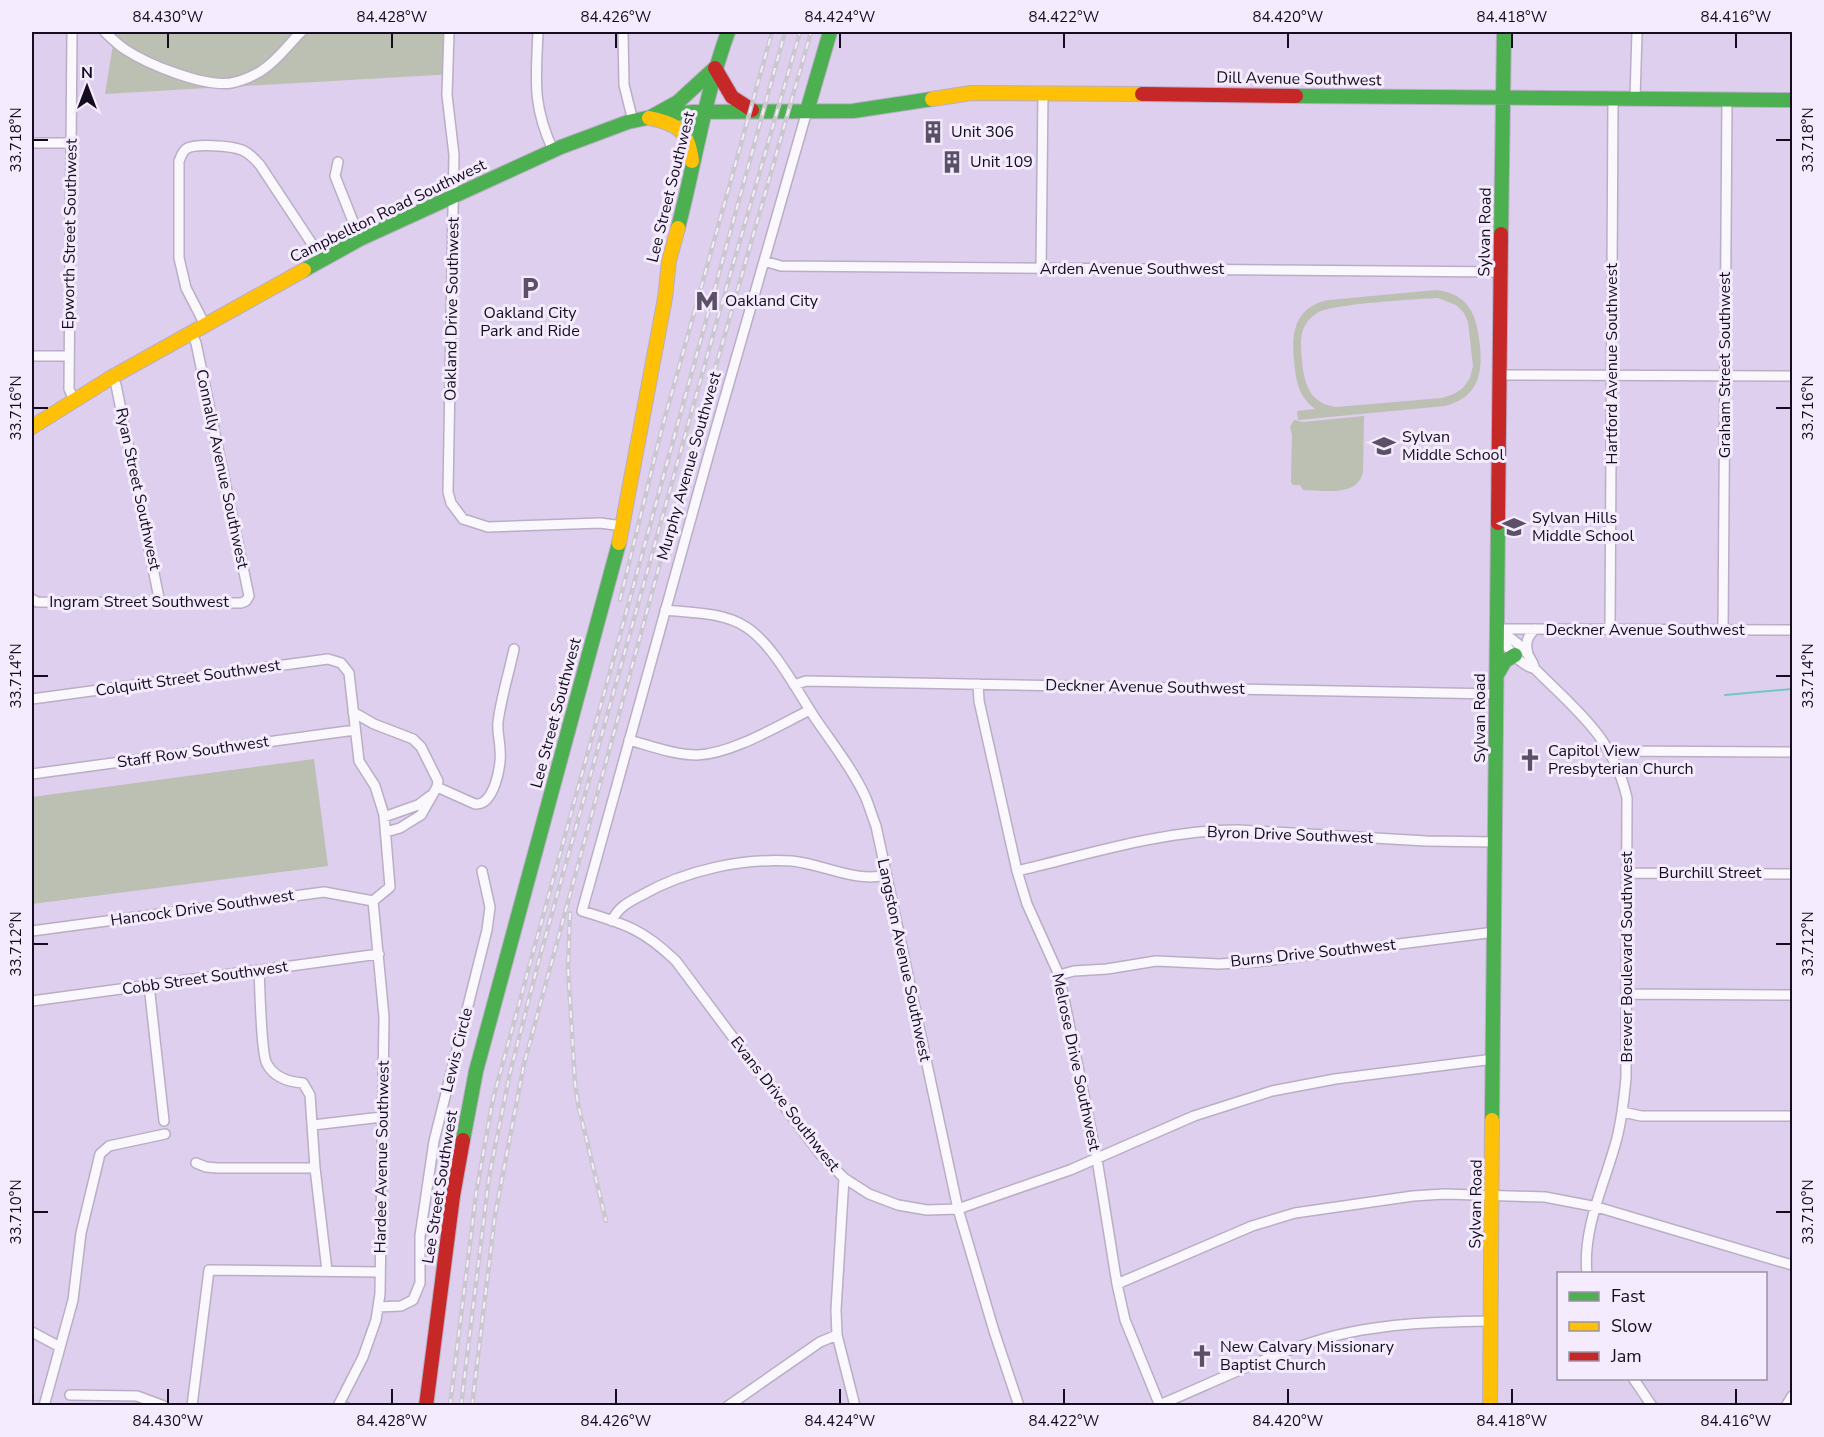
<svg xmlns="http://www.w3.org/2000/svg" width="1824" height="1437" font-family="'Nunito Sans',sans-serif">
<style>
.green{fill:#bbc0b2;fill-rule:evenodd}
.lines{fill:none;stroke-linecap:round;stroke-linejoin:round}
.stream{stroke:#74c6c6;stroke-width:2}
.street-tunnel{stroke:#bfb2ce;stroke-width:9;stroke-dasharray:9 4.5;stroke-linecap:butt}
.street-casing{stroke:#b9aec6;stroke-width:12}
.fast-casing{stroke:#b9aec6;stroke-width:16}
.slow-casing{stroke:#b9aec6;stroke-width:16}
.jam-casing{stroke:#b9aec6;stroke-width:16}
.street{stroke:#faf8fc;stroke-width:9}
.fast{stroke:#4caf50;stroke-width:14}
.slow{stroke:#ffc107;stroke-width:14}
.jam{stroke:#c62828;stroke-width:14}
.rail-casing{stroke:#cbc7cf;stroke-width:4.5}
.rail{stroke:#f4ecfe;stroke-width:2;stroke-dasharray:7;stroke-linecap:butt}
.ticks{fill:none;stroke:#150c1f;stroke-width:2}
.labels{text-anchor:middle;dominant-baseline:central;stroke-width:6;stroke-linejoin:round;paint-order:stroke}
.street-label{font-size:16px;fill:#150c1f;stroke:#f4ecfe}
.poi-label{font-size:16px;fill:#150c1f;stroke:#f4ecfe;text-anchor:start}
.neatline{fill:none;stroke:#150c1f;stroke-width:2}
.ticks-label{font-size:15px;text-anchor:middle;fill:#150c1f}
</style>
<rect width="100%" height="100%" fill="#ddcfed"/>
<path class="green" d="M115,32H453L454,74L105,94Z
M1436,290C1470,294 1477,316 1480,346C1483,375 1477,398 1445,406L1298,420L1297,411L1315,409C1298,396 1296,381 1294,360C1291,331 1296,306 1329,300ZM1438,298L1456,305L1464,313L1468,322L1473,366L1470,378L1463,388L1454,394L1442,398L1336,407C1309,403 1304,383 1302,360C1300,341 1299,323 1319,312C1333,304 1417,299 1438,298Z
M1364,416L1363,471C1359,498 1322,490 1303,490L1300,485H1293L1291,482L1292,435L1290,427L1294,420L1303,422Z
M314,759L328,866L32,904V797Z"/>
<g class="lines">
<path class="stream" d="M1725,695L1792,689"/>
<path class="street-tunnel" d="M346,1405L348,1406"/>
<g class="street-casing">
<path id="street" d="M72,32L69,389L74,400
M105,32C111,38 118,45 126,50C149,65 204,87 231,83C241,81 253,76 261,71C277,61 288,45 301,32
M449,32L447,95L454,155L448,492L451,503L463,519L488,527L600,523L623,526
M538,32C536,80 532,105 553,150
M623,32L624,85L633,121
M1635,99L1637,32
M807,111L713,439L582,911C625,924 643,929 676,961L820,1154L844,1178L836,1310L837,1335L855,1406
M32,143H71
M338,162L335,176L360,239
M764,261L781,266L1501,272
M1041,268L1043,93
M205,325L186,288L179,258V161C181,157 182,152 186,149C195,143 232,146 242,150C249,153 255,159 260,165L322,259
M32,356H69
M1499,375L1792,376
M112,377L116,385L160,603
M32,599L37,602L241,603L246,601L249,596L196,343L191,332
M665,610C692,613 723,612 746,627C773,644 797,691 815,718C832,743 852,768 865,796C869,805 872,816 876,826L958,1209L994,1331L1019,1406
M1497,629L1792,630
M1610,629L1613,99
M1499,630C1514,640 1530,651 1535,669
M1723,630L1727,99
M1498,632C1506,647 1518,664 1535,669C1577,711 1613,737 1627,798L1626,1078C1624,1099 1622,1118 1617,1138C1606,1181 1582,1228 1587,1274
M1528,654C1525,643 1527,637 1535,629
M978,684L979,701L1017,871L1027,904L1059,975L1097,1159L1117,1284L1125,1320L1160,1406
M794,685L806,681L1497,694
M32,699L328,659L341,663L349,673L359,761L375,786L384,815L390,887L373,901
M353,712L374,724L413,739L421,747L438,781L437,787L421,815L400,828L386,832
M629,740C651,746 675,755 697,755C732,754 779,725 810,710
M1611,751L1792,752
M32,774L355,730
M437,787L475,804C494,806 502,765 500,750C500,741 497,732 498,722C501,698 509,673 514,649
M384,817L418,805L430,796
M1017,871C1089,854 1163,830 1238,830L1426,841L1495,842
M1628,873L1792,874
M612,921C618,907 629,902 642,895C686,870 742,858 792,861C823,864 856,883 886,875
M32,931L324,892L373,901
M259,971C260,986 261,1055 267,1064C274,1077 289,1082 303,1083L310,1095L315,1168L327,1271
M1059,975L1074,971L1107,969L1156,961L1219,964L1255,962L1495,932
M149,985L164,1121
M1627,994L1792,995
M32,1001L379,954
M1623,1112L1641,1116H1792
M313,1125L382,1117
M196,1163L206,1167L217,1168H315
M844,1178L869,1194L898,1205L927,1210L958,1209L1070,1170L1194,1116L1272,1091L1335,1079L1494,1059
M1117,1284L1252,1226L1295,1213L1413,1196L1444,1194L1545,1197L1597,1207L1792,1265
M378,1307L401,1306L413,1300L420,1283V1236L434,1141L487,930L490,907L482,871
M32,1332L60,1347
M1633,1378L1652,1406
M70,1395L137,1396L164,1406
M44,1406L73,1300L81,1233L100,1154L109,1146L165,1134
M192,1406L209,1270L380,1272
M338,1406L363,1357L376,1320L380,1294L384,1017L373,901
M728,1406L820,1342L837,1335
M1157,1406C1212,1383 1266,1356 1323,1339C1376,1323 1436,1322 1491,1321
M1786,1406L1792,1396"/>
</g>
<g class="fast-casing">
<path id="fast" d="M1296,96L1792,100
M807,111L830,32
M649,118L678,102L715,68
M678,228C695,163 705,95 728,32
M1501,234L1504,32
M304,270L360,239L561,147L628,122L656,116L693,112L853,111L932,99
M1498,673L1505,661L1515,655
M1492,1120L1498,523
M463,1140L476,1071L619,543"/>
</g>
<g class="slow-casing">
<path id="slow" d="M932,99L971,93L1142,94
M649,118C678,124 688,130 692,161
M32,427L112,377L304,270
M619,543L665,298L669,261L678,228
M1490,1406L1492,1120"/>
</g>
<g class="jam-casing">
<path id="jam" d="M715,68L732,97L752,110
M1142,94L1296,96
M1498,523L1501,234
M426,1406L453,1196L463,1140"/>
</g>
<use href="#street" class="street"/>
<use href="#fast" class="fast"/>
<use href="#slow" class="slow"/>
<use href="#jam" class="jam"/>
<g class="rail-casing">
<path id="rail" d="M620,600L661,432L772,32
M570,913L568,967L575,1083L578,1104L606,1221
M450,1406L476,1194L493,1099L785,32
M461,1406L489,1177L510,1073L539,960L720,310L800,32
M472,1406L495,1215L524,1064L663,552L811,32"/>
</g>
<use href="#rail" class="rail"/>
</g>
<path class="ticks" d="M168,33V48M392,33V48M616,33V48M840,33V48M1064,33V48M1288,33V48M1512,33V48M1736,33V48M33,140H48M1776,140H1791M33,408H48M1776,408H1791M33,676H48M1776,676H1791M33,944H48M1776,944H1791M33,1212H48M1776,1212H1791M168,1389V1404M392,1389V1404M616,1389V1404M840,1389V1404M1064,1389V1404M1288,1389V1404M1512,1389V1404M1736,1389V1404"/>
<defs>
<g id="building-bare" transform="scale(1.8)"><path d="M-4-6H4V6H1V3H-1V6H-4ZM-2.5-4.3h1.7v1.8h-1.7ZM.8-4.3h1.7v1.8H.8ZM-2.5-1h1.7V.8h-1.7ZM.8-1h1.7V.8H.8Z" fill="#5b5067" stroke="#f4ecfe" stroke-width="2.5" paint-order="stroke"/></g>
<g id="parking-bare" transform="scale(1.8)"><path d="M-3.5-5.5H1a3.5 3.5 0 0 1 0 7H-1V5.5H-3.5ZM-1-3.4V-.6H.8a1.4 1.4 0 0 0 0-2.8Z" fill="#5b5067" stroke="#f4ecfe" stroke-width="2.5" paint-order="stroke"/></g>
<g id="metro-bare" transform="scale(1.8)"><path d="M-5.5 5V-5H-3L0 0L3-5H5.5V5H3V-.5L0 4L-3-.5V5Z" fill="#5b5067" stroke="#f4ecfe" stroke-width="2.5" paint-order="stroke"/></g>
<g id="school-bare" transform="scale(1.8)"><path d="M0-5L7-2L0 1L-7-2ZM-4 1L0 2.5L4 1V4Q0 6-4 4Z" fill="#5b5067" stroke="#f4ecfe" stroke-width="2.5" paint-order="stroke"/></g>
<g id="church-bare" transform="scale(1.8)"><path d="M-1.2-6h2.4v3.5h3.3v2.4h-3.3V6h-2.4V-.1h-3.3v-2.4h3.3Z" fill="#5b5067" stroke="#f4ecfe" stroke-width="2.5" paint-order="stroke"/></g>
</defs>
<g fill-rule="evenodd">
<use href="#building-bare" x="933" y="132"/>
<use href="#building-bare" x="952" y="162"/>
<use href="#parking-bare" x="530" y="288"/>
<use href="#metro-bare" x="707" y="301"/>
<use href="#school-bare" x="1384" y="446"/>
<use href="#school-bare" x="1514" y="527"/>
<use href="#church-bare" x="1530" y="760"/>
<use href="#church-bare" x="1202" y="1356"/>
</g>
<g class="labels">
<g class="street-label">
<text transform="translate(1299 79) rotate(1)">Dill Avenue Southwest</text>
<text transform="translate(671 187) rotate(-76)">Lee Street Southwest</text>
<text transform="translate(388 211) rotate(-26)">Campbellton Road Southwest</text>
<text transform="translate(1485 232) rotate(-89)">Sylvan Road</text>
<text transform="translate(70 234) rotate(-89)">Epworth Street Southwest</text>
<text x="1132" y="269">Arden Avenue Southwest</text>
<text transform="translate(452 309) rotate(-89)">Oakland Drive Southwest</text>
<text transform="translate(1612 364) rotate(-90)">Hartford Avenue Southwest</text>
<text transform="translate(1725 365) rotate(-90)">Graham Street Southwest</text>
<text transform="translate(689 466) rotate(-74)">Murphy Avenue Southwest</text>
<text transform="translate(222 469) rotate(78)">Connally Avenue Southwest</text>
<text transform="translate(138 489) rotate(78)">Ryan Street Southwest</text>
<text x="139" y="602">Ingram Street Southwest</text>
<text x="1645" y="630">Deckner Avenue Southwest</text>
<text transform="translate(188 678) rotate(-8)">Colquitt Street Southwest</text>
<text transform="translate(1145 687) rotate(1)">Deckner Avenue Southwest</text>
<text transform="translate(556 713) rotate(-75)">Lee Street Southwest</text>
<text transform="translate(1480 718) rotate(-90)">Sylvan Road</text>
<text transform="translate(193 752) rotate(-8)">Staff Row Southwest</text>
<text transform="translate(1290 835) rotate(2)">Byron Drive Southwest</text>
<text x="1710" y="873">Burchill Street</text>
<text transform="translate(202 908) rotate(-8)">Hancock Drive Southwest</text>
<text transform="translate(1313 953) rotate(-6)">Burns Drive Southwest</text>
<text transform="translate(1627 957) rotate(-90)">Brewer Boulevard Southwest</text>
<text transform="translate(904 960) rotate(78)">Langston Avenue Southwest</text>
<text transform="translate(205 978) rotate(-8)">Cobb Street Southwest</text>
<text transform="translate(457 1050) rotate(-76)">Lewis Circle</text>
<text transform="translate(1076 1062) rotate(78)">Melrose Drive Southwest</text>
<text transform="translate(785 1104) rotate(52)">Evans Drive Southwest</text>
<text transform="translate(382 1157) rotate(-89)">Hardee Avenue Southwest</text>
<text transform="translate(440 1187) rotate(-81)">Lee Street Southwest</text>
<text transform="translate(1476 1204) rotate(-89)">Sylvan Road</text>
</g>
<g class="poi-label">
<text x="951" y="132">Unit 306</text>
<text x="970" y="162">Unit 109</text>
<text x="725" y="301">Oakland City</text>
<text x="530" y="313" text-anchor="middle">Oakland City<tspan x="530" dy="18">Park and Ride</tspan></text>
<text x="1402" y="437">Sylvan<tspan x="1402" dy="18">Middle School</tspan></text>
<text x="1532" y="518">Sylvan Hills<tspan x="1532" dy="18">Middle School</tspan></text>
<text x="1548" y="751">Capitol View<tspan x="1548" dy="18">Presbyterian Church</tspan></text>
<text x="1220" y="1347">New Calvary Missionary<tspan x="1220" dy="18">Baptist Church</tspan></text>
</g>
</g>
<rect width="1824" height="1437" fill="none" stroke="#f4ecfe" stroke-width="66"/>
<rect x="1557" y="1272" width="210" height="108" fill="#f4ecfe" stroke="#9b92a5" stroke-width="1.5"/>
<rect x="1569" y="1292" width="30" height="9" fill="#4caf50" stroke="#9b92a5" stroke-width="1.5"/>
<text x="1611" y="1302" font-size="18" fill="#150c1f">Fast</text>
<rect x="1569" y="1322" width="30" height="9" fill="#ffc107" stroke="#9b92a5" stroke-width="1.5"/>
<text x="1611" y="1332" font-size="18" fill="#150c1f">Slow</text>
<rect x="1569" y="1352" width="30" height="9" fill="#c62828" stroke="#9b92a5" stroke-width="1.5"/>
<text x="1611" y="1362" font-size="18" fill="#150c1f">Jam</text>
<g transform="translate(87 87)" stroke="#f4ecfe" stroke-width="4.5" paint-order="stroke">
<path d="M0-4.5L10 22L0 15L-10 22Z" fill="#150c1f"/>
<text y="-9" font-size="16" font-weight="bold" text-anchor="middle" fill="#150c1f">N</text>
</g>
<rect x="33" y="33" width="1758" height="1371" class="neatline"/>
<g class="ticks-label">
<text x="168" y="22">84.430°W</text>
<text x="392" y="22">84.428°W</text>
<text x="616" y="22">84.426°W</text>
<text x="840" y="22">84.424°W</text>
<text x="1064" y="22">84.422°W</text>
<text x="1288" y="22">84.420°W</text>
<text x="1512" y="22">84.418°W</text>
<text x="1736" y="22">84.416°W</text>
<text transform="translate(16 140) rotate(-90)" y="5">33.718°N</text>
<text transform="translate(1808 140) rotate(-90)" y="5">33.718°N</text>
<text transform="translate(16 408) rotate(-90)" y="5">33.716°N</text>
<text transform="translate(1808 408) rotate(-90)" y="5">33.716°N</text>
<text transform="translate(16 676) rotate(-90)" y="5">33.714°N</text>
<text transform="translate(1808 676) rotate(-90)" y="5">33.714°N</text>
<text transform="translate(16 944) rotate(-90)" y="5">33.712°N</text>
<text transform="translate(1808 944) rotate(-90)" y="5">33.712°N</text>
<text transform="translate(16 1212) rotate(-90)" y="5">33.710°N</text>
<text transform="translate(1808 1212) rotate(-90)" y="5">33.710°N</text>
<text x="168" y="1426">84.430°W</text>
<text x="392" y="1426">84.428°W</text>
<text x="616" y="1426">84.426°W</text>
<text x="840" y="1426">84.424°W</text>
<text x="1064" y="1426">84.422°W</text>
<text x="1288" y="1426">84.420°W</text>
<text x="1512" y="1426">84.418°W</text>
<text x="1736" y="1426">84.416°W</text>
</g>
</svg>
